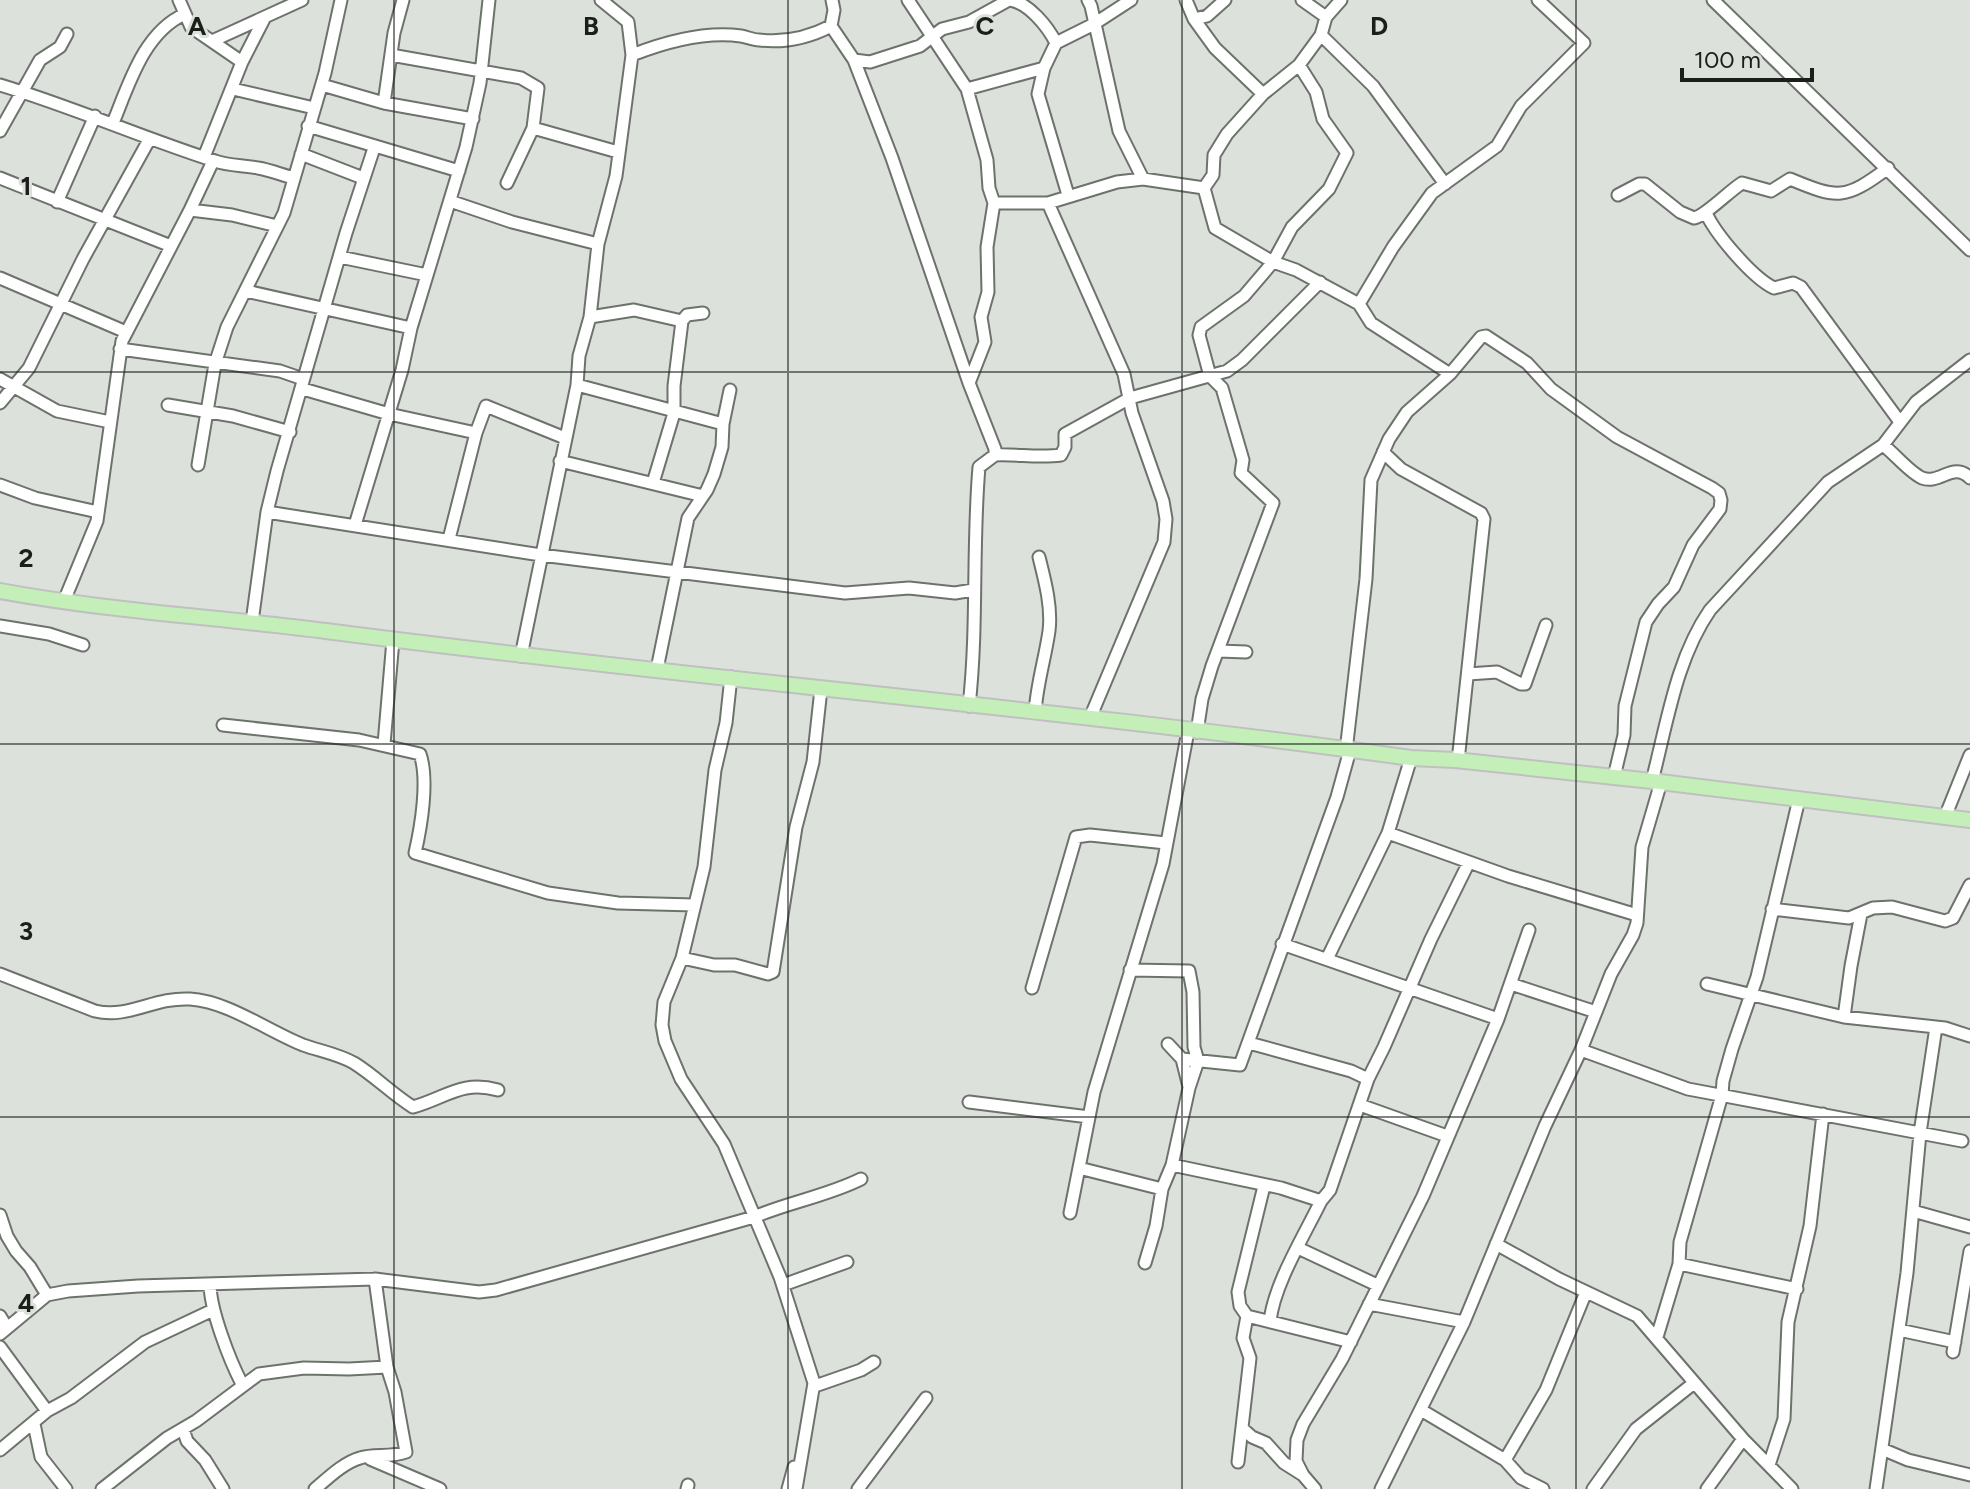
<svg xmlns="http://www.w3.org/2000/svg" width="1970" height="1489" font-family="Figtree,sans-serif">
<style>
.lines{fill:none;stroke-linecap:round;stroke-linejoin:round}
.minor-casing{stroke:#6d726c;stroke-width:15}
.major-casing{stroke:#bfc0bf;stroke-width:18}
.minor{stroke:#fff;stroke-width:11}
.major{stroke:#c4efb9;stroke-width:14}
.grid{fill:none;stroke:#1c1e1c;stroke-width:2;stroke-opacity:0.55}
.grid-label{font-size:26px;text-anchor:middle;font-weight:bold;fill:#1c1e1c;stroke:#dce2db;stroke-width:6;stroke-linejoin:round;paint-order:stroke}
</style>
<rect width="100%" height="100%" fill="#dce2db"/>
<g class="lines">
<g class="minor-casing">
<path id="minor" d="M179,0L191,27L242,62
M908,0L967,89L987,160L989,188L994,203L987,247L988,292L981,317L985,342L969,383
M1010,0C1029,3 1048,27 1056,43L1044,68L1038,94L1068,195
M1088,0L1091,6L1119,131L1143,179
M1186,0L1194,19L1215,48L1263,94
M1302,0L1326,17
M1713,0L1970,250
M1194,19L1207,16L1225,0
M831,26L854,60L892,158L969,383L995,449V455L979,467C972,547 978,627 969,706
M1321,35L1373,86L1445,184
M212,41L302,0
M1056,43L1094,24L1131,0
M391,55L521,78L538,88L533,128L507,183
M632,55C665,42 705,31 741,36C747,37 753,40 759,40C785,43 808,38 831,26L834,10L832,0
M854,60L870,62L920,46L942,29L969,22L1009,0
M0,85C73,107 143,138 215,161C229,166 244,165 258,168C270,170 282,175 294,178
M322,85L384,103L473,119
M233,89L314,108
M967,89L1044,68
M384,103L394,33L403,0
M113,123C129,84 144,32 185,14
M308,126L459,171
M533,128L618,152
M0,131L40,60L60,47L67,34
M301,154L363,178
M204,157L242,62L264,19
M0,178L171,246
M1204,188L1215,228L1273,262L1296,270L1359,304L1371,323L1450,374
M1618,195L1639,184H1645L1680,212L1694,218C1705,216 1728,192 1742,183L1771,191L1790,179C1838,199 1845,200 1888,168
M450,201L512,222L598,244
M57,202L95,116
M994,203H1048L1117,182L1143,179L1204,188L1213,175L1214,155L1227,134L1263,94L1299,65L1321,35L1326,17L1341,0
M1048,203L1124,374L1132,413L1163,501L1166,519L1164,542L1090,718
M190,210L232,215L277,226
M1706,213C1716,235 1753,278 1774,288L1793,283L1801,287L1900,422
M340,257L427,275
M0,278L126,332
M246,291L411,328
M1359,304L1393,247L1432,193L1497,146L1521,106L1584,43L1538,0
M590,317L634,310L682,321
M120,349L280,371L303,379
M0,379L57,411L110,422
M577,385L723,424
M303,389L389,414L476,433
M0,403L29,368L83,259L149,140
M168,405L233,416L290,432
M1883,445C1895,454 1909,472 1922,478C1940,485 1953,461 1970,478
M1383,452L1401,469L1481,513L1484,519L1458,761
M995,455C1018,454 1039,458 1061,455L1065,447V434L1130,398L1227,371L1242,360L1320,282
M560,461L703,496
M198,465L215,364L227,327L284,213L325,73L341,0
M653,483L674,413V386L682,321L687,315L703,313
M0,485L35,498L98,512
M267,512L541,555L845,593L909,588L955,593L973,590
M355,525L402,370L411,328L466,147L480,83L489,0
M449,539L476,433L486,406L565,438
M64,601L97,521L122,341L190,210L213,161
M252,622L267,512L277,471L346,233L374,148
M0,626L49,634L83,645
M1219,651L1246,652
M521,656L577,385L579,356L590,317L598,244L616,176L632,55L628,22L601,0
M657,669L688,518L707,490L714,474L722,447L723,424L730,390
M1468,674L1497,672L1521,684H1525L1546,625
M731,677L726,723L715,770L704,867L682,958L664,1002L662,1025L665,1041L681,1079L724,1144L780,1277L814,1383L796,1489
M1035,712C1037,683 1045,659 1049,631C1052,607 1045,581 1039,557
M223,725L359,740L420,754C429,780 421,827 415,853L548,893L618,903L694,905
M1197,732L1202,699L1212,666L1273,503L1241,473L1243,460L1222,388L1210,376L1199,335L1201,327L1244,296L1273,262L1292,227L1329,189L1347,153L1323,119L1316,92L1299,65
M384,744L393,640
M1346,751L1366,579L1371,480L1389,439L1407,412L1450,374L1481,337L1486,336L1527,363L1551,389L1617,437L1712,488L1719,493L1721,500L1720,509L1693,545L1674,587L1658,604L1646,622L1625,706L1624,735L1614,777
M1652,781C1667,724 1676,659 1710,610L1828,482L1883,445L1916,402L1970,360
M1945,817L1970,755
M1388,833L1508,876L1637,915
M1772,909L1849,918L1873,908L1892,907L1945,921L1953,918L1970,885
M1282,944L1498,1019
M682,958L714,965H735L768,974L773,972L796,827L813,762L821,689
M1327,959L1388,833L1411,758
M1130,970L1189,971L1193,992L1194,1047L1198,1061L1189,1088L1172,1165L1162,1189L1156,1226L1145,1263
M0,974L95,1011C129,1019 154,997 190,999C227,1001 268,1031 303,1045C320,1051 338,1054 354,1063C375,1076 392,1094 413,1107C446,1098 461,1080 498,1090
M1511,984L1596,1012
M1707,984L1844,1017L1945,1028L1970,1036
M1032,988L1076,837L1090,835L1166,843
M1844,1017L1851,966L1861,914
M1249,1043L1351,1071L1368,1079
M1168,1044L1182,1059L1189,1087
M1581,1050L1688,1089L1962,1141
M1182,1059L1240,1065L1337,797L1350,750
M969,1102L1089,1117
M1360,1105L1447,1136
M1172,1165L1281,1188L1321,1201
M1079,1168L1162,1189
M1913,1211L1970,1227
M1070,1213L1094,1092L1163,864L1188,731
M0,1215L7,1236L16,1251L30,1267L47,1295
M1496,1244L1559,1279L1637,1316L1743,1439L1792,1489
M1298,1248L1377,1285
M1679,1264L1797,1289
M210,1284C210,1310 230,1361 242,1384
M783,1285L847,1262
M1369,1304L1464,1322
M0,1316L7,1328
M1247,1316L1351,1342
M1270,1322C1273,1286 1305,1234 1321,1201L1330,1190L1368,1079L1384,1047L1431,939L1469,862
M1899,1330L1955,1342
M0,1334L47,1295L68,1291L138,1286L375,1279L479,1292L496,1290L754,1217C789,1202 827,1196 861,1179
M1657,1337L1679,1264L1680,1242L1722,1095L1723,1081L1732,1049L1757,977L1799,799
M0,1347L47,1411
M1953,1352L1970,1251
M815,1386L861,1370L874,1362
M1421,1410L1505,1460L1521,1478L1543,1489
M34,1424L41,1457L66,1489
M1242,1428L1252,1437L1266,1443L1284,1463L1303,1475L1315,1489
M183,1429L187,1441L205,1460L223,1489
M1882,1449L1908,1460L1970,1475
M0,1450L47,1411L71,1398L145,1342L213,1310
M370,1459L440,1489
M1505,1460L1546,1390L1586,1292
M1238,1462L1250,1358L1243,1338L1247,1316L1240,1306L1238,1292L1264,1186
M1769,1465L1784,1419L1788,1322L1810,1226L1823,1114
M1303,1475L1296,1461L1297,1440L1303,1424L1342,1359L1423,1196L1498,1019L1529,930
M102,1489L167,1438L196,1421L259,1374L304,1368L349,1369L387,1367
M315,1489C328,1478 343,1463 360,1458C374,1453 390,1458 406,1452L395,1392L387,1367L375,1279
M687,1489L688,1485
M788,1489L794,1467
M858,1489L926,1398
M1381,1489L1464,1322L1545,1126L1581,1050L1611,974L1633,935L1637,923L1642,847L1661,782
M1593,1489L1636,1429L1694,1383
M1707,1489L1743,1439
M1876,1489L1907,1273L1920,1133L1936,1027"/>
</g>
<g class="major-casing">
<path id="major" d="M0,591C108,611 217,617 326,631C687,678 1051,708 1411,758L1455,760L1652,781L1970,820"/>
</g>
<use href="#minor" class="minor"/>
<use href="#major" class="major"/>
</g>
<path class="grid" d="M394,0V1489M788,0V1489M1182,0V1489M1576,0V1489M0,372H1970M0,744H1970M0,1117H1970"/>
<g class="grid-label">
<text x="197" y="35">A</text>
<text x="591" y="35">B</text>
<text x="985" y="35">C</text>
<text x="1379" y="35">D</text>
<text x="26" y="195">1</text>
<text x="26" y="567">2</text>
<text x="26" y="940">3</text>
<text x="26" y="1312">4</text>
</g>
<path d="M1682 68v12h130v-12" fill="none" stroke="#1c1e1c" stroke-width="4"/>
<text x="1694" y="68" font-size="24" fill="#1c1e1c" stroke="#dce2db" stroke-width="6" paint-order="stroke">100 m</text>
</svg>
